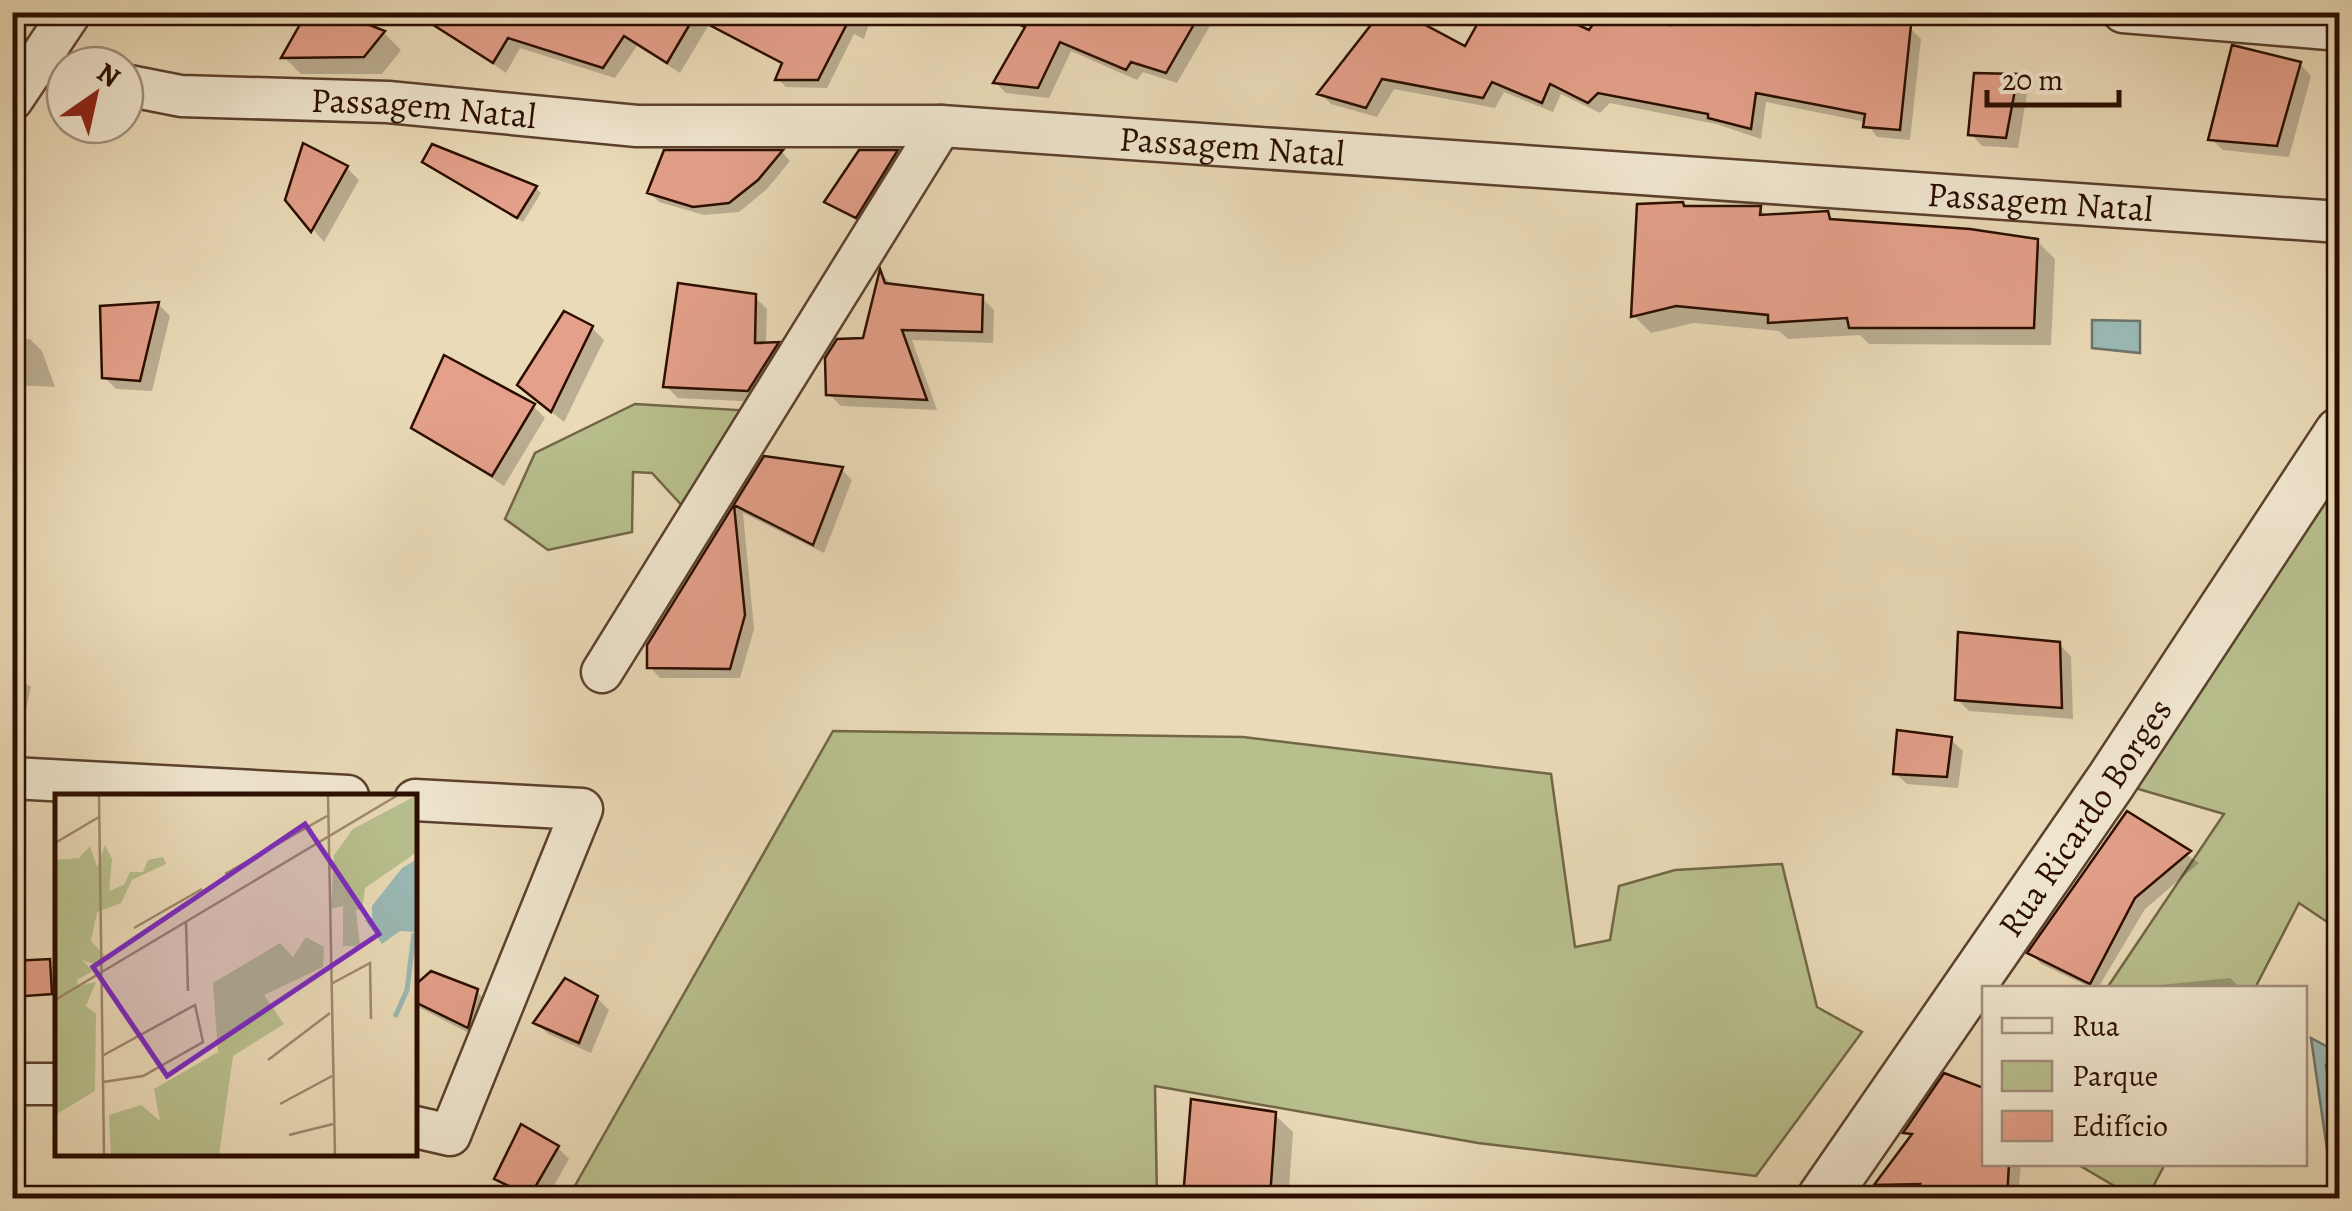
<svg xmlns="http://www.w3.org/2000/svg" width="2352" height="1211" font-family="Alegreya,serif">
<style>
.green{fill:#b8bf8d;stroke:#726646;stroke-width:2.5}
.water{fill:#9ab9b5;stroke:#6e746d;stroke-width:2.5}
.shadow{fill:#0003}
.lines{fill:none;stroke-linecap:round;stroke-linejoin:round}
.shore{stroke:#62635a;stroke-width:2.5}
.building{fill:#e4a08a;stroke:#2b0d00;stroke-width:2.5}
.minor-casing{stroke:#5b402e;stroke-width:45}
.tertiary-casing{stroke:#5b402e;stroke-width:55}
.minor{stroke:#f1e7d0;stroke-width:40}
.tertiary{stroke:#f1e7d0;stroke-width:50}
.labels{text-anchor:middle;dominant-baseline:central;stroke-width:10;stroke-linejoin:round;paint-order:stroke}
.street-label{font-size:35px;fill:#2b0d00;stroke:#f1e7d0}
.inset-river{fill:none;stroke:#9ab9b5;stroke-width:5}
.inset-road{fill:none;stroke:#9e886e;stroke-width:2.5}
.view{fill:#7b2cbf;fill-opacity:0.15;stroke:#7b2cbf;stroke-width:5}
.inset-edge{fill:none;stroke:#2b0d00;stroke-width:5}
</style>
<rect width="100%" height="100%" fill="#eadab7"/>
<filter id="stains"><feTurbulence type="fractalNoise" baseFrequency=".002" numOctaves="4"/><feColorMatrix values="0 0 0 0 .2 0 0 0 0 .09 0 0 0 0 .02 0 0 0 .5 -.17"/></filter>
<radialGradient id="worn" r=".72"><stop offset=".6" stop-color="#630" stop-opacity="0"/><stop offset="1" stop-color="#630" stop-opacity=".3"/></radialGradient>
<path class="green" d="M635,404L755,411L686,510L652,473L633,472L632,532L548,550L505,519L535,453Z
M2339,474V930L2299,903L2255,988H2107L2224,814L2111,781Z
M833,731L1243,737L1551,774L1575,947L1610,940L1619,886L1675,870L1782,864L1817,1007L1862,1032L1756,1176L1478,1143L1155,1086L1157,1198H568Z
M2077,1164H2165L2147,1198H2135Z"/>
<path class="water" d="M2092,320L2140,321V353L2092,348Z
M2311,1038L2339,1053V1198H2334Z"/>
<path class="shadow" d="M329,12L384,33L401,50L382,74H301L284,57Z
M766,12H873L864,39L854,34L827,88L786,87L778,79L784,66L747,43Z
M1036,12H1218L1177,83L1143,72L1137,80L1071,51L1049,98L1006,93L996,83Z
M716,13L680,73L637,46L615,78L520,48L506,73L441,27Z
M1864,13L1871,20L1910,28L1921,39L1910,140L1877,137L1866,122L1766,102L1761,139L1716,124L1610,103L1600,113L1561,94L1553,112L1504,92L1495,108L1394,89L1377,117L1331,104L1320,93L1466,49L1590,33L1832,25L1834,14Z
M2300,64L2311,76L2289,157L2223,150L2211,139Z
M2017,77L2028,88L2018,148L1982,146L1971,134Z
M304,147L347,168L359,180L324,242L287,199Z
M433,147L536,188L541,193L523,222L431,167Z
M666,152H782L790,161L767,189L739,212L704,215L659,202L650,193Z
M860,152H897L908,163L868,228L827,201Z
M1760,209L1768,217L1827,213L1836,222L2037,241L2055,259L2051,345L1869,344L1860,335L1788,339L1779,331L1694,323L1651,333L1634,316Z
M882,274L892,286L982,298L994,310L993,343L912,340L937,410L841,406L829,394L865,340Z
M755,297L767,309L766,345L778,344L789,356L760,402L678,398L666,386Z
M158,304L170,316L152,391L116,389L104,377Z
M592,328L604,340L564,422L532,396Z
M30,339L42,351L55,387L12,385V340Z
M533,406L545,418L504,486L414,428Z
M765,459L842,470L852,480L824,553L743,513L754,629L740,678H660L650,667L649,646Z
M2059,644L2071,656L2073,719L1969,711L1957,699Z
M12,674L31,687L16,755L12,754Z
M1951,740L1963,751L1958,788L1907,784L1895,773Z
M2127,815L2199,863L2145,909L2098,988H2092L2041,964L2031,953Z
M2230,978L2241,988H2130Z
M415,988L477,992L489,1004L479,1038L418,1007Z
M597,998L609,1010L591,1053L548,1034L537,1023Z
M1945,1076L1984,1090V1164H2021L2018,1198H1916L1918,1195H1888L1877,1184L1912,1138L1906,1132Z
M1193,1102L1275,1115L1293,1132L1289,1189L1333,1193L1338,1198H1185Z
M558,1148L569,1159L547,1198H526L497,1179Z"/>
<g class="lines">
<path class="shore" d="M2340,1061L2329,1060L2326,1065L2340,1157"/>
</g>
<path class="building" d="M307,12H336L385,31L364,57L281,58Z
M413,12H853L818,80H775L782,63L694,17L667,63L624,36L603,68L508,38L493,63Z
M992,12H1201L1166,73L1131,62L1126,70L1060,42L1038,88L993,83L1025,27Z
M1381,12H1401L1465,46L1484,12H1549L1589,30L1601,13L1670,25L1674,12H1714L1752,25L1830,23L1832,12H1848L1911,25L1900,130L1863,127L1865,114L1756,93L1751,129L1708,118V114L1598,93L1588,103L1550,84L1542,103L1492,82L1483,98L1382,79L1366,108L1317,94Z
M2232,45L2301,62L2277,146L2208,140Z
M1974,73L2018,74L2006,138L1968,135Z
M303,143L348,166L311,232L285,200Z
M432,144L537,186L517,218L422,162Z
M664,150H783L758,180L729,203L693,207L647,193Z
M859,150H898L856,218L824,202Z
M1683,202L1684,206H1761L1760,215L1828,211L1830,219L1970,229L2038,239L2034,328H1849L1847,318L1768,323V315L1676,306L1631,317L1637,204Z
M880,269L885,283L983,295L982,332L902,330L927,400L826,395L825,358L837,339L863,338Z
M678,283L756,294L755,343L779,342L748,391L663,387Z
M159,302L140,381L102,378L100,306Z
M564,311L593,326L551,412L517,385Z
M444,355L535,404L492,476L411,428Z
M764,456L843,467L813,545L734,505L745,615L730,669L647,668V645Z
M1958,632L2060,642L2062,708L1955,700Z
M1897,730L1952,737L1947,777L1893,774Z
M2127,811L2191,851L2135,898L2090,984L2027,953Z
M50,959L52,994L12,997V961Z
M431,971L478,989L468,1028L415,1002V985Z
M565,978L598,996L579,1043L533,1023Z
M1944,1073L1984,1088V1164H2009L2007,1198H1913L1920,1184L1874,1185L1912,1134L1903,1133Z
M1191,1099L1276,1112L1270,1198H1183Z
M521,1124L559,1146L530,1196L494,1179Z"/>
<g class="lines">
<g class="minor-casing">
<g id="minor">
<path d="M2123,12L2340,30"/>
<path id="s1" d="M125,85L181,96L388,102L637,126H941L2340,222"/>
<path d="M12,100L71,12"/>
<path d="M602,672L941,126"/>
<path d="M12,778L348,796"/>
<path d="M415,800L582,809L450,1135L415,1127"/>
<path d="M12,1084H58"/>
</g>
</g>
<g class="tertiary-casing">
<g id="tertiary">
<path id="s2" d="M1823,1198L2111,781L2340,433"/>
</g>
</g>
<use href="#minor" class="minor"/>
<use href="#tertiary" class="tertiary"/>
</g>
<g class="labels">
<g class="street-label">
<text stroke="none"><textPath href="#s1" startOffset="300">Passagem Natal</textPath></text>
<text stroke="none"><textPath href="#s1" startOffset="1110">Passagem Natal</textPath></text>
<text stroke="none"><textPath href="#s1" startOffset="1920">Passagem Natal</textPath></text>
<text stroke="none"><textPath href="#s2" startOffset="462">Rua Ricardo Borges</textPath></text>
</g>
</g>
<g transform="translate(55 794)">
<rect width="362" height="362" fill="#eadab7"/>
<path d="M362,1V58L310,94L307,115L301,116L305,152H288V112L276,115L279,61L298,35ZM50,51L57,65L54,97L69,91L75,78H88L93,66L108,63L111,70L77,86L66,109L42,118L36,147L52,164L45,172L27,166L38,177L22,186L23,192L41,188L31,212L41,220L40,297L0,321V66L24,64L35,52L42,73ZM251,143L269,153L268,173L209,201L229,230L178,262L164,361H56L54,321L86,311L105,327L99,295L163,258L158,189L225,149L238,163Z" fill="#b8bf8d"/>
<path d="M362,65V138L345,137L327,150L310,126L317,125V112L347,74Z" fill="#9ab9b5"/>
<path class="inset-river" d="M340,223L352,196L359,139"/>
<path class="inset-road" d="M44,1L49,361M273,1L280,361M0,49L44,23M170,80L272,22M131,128L133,197M79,134L147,95M276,190L315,169L316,225M0,206L343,1M47,262L140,211L148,248L88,282L48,288M213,266L275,219M225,310L277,282M234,341L278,330"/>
<path class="view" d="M250,30L324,140L112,282L38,173Z"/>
<rect width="362" height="362" class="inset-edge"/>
</g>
<rect width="2352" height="1211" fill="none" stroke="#eadab7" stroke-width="50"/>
<rect x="15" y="15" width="2322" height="1181" fill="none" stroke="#2b0d00" stroke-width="5"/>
<rect x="25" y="25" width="2302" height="1161" fill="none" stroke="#2b0d00" stroke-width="2.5"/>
<rect x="1982" y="986" width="325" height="180" fill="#f1e7d0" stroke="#a2907d" stroke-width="2.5"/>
<rect x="2002" y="1018" width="50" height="15" fill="#f1e7d0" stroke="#a2907d" stroke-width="2.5"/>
<text x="2072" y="1036" font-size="30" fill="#2b0d00">Rua</text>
<rect x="2002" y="1061" width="50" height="30" fill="#b8bf8d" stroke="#a2907d" stroke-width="2.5"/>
<text x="2072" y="1086" font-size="30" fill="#2b0d00">Parque</text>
<rect x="2002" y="1111" width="50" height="30" fill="#e4a08a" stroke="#a2907d" stroke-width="2.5"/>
<text x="2072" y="1136" font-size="30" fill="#2b0d00">Edifício</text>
<g transform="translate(95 95) rotate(34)"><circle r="48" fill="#f1e7d0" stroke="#a2907d" stroke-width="2.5"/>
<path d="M0-8L18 38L0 25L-18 38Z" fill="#8f2418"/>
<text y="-15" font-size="28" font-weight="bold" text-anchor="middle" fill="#2b0d00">N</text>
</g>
<path d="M1987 90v15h132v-15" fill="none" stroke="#2b0d00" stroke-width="5"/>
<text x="2002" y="90" font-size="30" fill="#2b0d00" stroke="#f1e7d0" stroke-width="8" paint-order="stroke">20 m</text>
<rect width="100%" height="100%" filter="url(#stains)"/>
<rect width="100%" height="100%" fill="url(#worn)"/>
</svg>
